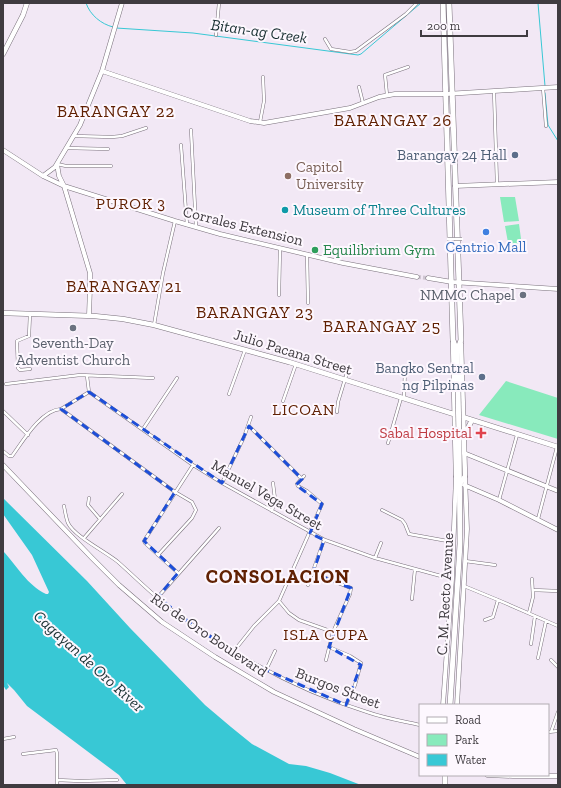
<svg xmlns="http://www.w3.org/2000/svg" width="561" height="788" font-family="'Zilla Slab',serif">
<style>
.green{fill:#88eabc}
.water{fill:#38c8d5}
.lines{fill:none;stroke-linecap:round;stroke-linejoin:round}
.stream{stroke:#38c8d5;stroke-width:1}
.secondary-tunnel{stroke:#cec5d1;stroke-width:4;stroke-dasharray:4 2;stroke-linecap:butt}
.street-casing{stroke:#79707b;stroke-width:3.5}
.secondary-casing{stroke:#79707b;stroke-width:5}
.primary-casing{stroke:#79707b;stroke-width:5.5}
.highway-casing{stroke:#79707b;stroke-width:6}
.street{stroke:#fff;stroke-width:2.5}
.secondary{stroke:#fff;stroke-width:4}
.primary{stroke:#fff;stroke-width:4.5}
.highway{stroke:#fff;stroke-width:5}
.street-bridge-casing{stroke:#79707b;stroke-width:3.5;stroke-linecap:butt}
.highway-bridge-casing{stroke:#79707b;stroke-width:6;stroke-linecap:butt}
.street-bridge{stroke:#fff;stroke-width:2.5}
.highway-bridge{stroke:#fff;stroke-width:5}
.marked{fill:none;stroke:#1d4ed8;stroke-width:3;stroke-dasharray:8 5;stroke-linejoin:round}
.service-dot{fill:#5c6f8a;stroke:#fdf7fe;stroke-width:1.5}
.education-dot{fill:#8d6e63;stroke:#fdf7fe;stroke-width:1.5}
.culture-dot{fill:#0f9aa8;stroke:#fdf7fe;stroke-width:1.5}
.shop-dot{fill:#3f7fe0;stroke:#fdf7fe;stroke-width:1.5}
.leisure-dot{fill:#2e9e5b;stroke:#fdf7fe;stroke-width:1.5}
.worship-dot{fill:#6b7280;stroke:#fdf7fe;stroke-width:1.5}
.health-dot{fill:#e0444e;stroke:#fdf7fe;stroke-width:1.5}
.labels{text-anchor:middle;dominant-baseline:central;stroke-width:4;stroke-linejoin:round;paint-order:stroke}
.service-label{font-size:15px;fill:#4e5e75;stroke:#fdf7fe;text-anchor:end}
.education-label{font-size:15px;fill:#785e54;stroke:#fdf7fe;text-anchor:start}
.culture-label{font-size:15px;fill:#0d838f;stroke:#fdf7fe;text-anchor:start}
.street-label{font-size:15px;fill:#3f3b40;stroke:#fdf7fe}
.shop-label{font-size:15px;fill:#366cbe;stroke:#fdf7fe}
.leisure-label{font-size:15px;fill:#27864d;stroke:#fdf7fe;text-anchor:start}
.worship-label{font-size:15px;fill:#5b616d;stroke:#fdf7fe;text-anchor:end}
.health-label{font-size:15px;fill:#be3a42;stroke:#fdf7fe;text-anchor:end}
.water-label{font-size:16px;font-style:italic;fill:#193032;stroke:#fdf7fe}
.neighbourhood-label{font-size:16px;letter-spacing:1px;fill:#612103;stroke:#fdf7fe}
.quarter-label{font-size:17px;letter-spacing:1px;fill:#612103;stroke:#fdf7fe}
.district-label{font-size:19px;font-weight:bold;letter-spacing:1px;fill:#612103;stroke:#fdf7fe}
</style>
<rect width="100%" height="100%" fill="#f2e8f5"/>
<path class="green" d="M500,197H515L519,221L504,222Z
M519,224L522,246L509,248L505,226Z
M506,381L558,398V439L479,415Z"/>
<path class="water" d="M3,498L87,581L130,628L205,705L231,727L252,744L289,764L306,766L330,773L361,785H127L119,775L27,706L14,690L7,683L9,687L6,690L3,685V551C17,566 27,585 46,594H48L49,592L32,555L3,514Z"/>
<g class="lines">
<path class="stream" d="M86,3C90,15 101,24 113,27
M538,3L545,86
M116,28L193,33L358,55L361,54L421,3
M545,93L548,125L558,141"/>
<path class="secondary-tunnel" d="M417,277L428,278"/>
<g class="street-casing">
<path id="street" d="M216,35L219,3
M325,39L331,49L350,52L356,51L406,14L417,3
M359,87L363,103
M543,88L546,126
M494,91L497,184
M387,95L385,75L408,67
M260,122L264,101L263,77
M191,130L196,227
M74,136L112,137L122,136L146,128
M181,145L187,225
M67,148L108,149
M57,164L66,166H111
M307,254L308,303
M279,295L280,248
M30,314L29,336L17,341V343L18,368L20,370L30,369
M154,325L163,273L175,221
M87,376L89,392
M6,384L80,375L153,378
M89,392L193,465L222,483L325,540L375,558L452,579
M89,392L61,409L175,492L192,502L196,510L192,518L158,555
M229,394L245,350
M404,398L405,369
M283,401L296,364
M3,411L28,435
M337,412L338,402L349,366
M249,426L302,479
M143,429L177,378
M388,443L401,398
M3,451L9,456H12C23,441 41,410 61,409
M222,483L244,437L251,417
M89,498L88,505L100,519
M499,500L517,435
M64,506C65,511 66,518 68,523C74,536 106,552 118,562C136,578 153,595 172,610C187,622 204,632 220,643C266,672 315,696 367,712C384,718 402,721 420,725
M382,510L402,520L405,524L409,534L453,542
M272,511L275,499L273,483
M538,519L557,447
M84,538L122,494
M375,558L381,543
M465,561L495,565
M178,573L145,543L144,541L193,465
M313,573L351,588L350,594L333,632L326,660
M308,585L324,540
M464,586L498,600L558,626
M533,590L558,591
M158,597L219,528
M412,599L415,569
M279,601L289,613L299,620L333,632
M529,613L533,597L532,579
M485,620L493,617L498,600
M531,644L535,616
M329,647L350,656L361,663L355,685L346,705
M234,651L254,626L279,601L322,504L307,491L298,486L297,484L304,476
M538,658L546,621
M551,660L558,667
M266,670L275,651
M548,732L558,731
M551,732L558,712
M3,739L14,737
M23,754L56,750L57,753V785
M57,780L80,781L117,780"/>
</g>
<g class="secondary-casing">
<path id="secondary" d="M102,71L250,121L264,123L350,108L379,97L395,94H446L558,87
M3,150L43,176L64,186L175,221L220,234L343,263L417,277
M57,164L59,176L64,186L90,273V288L89,315
M43,176L55,167L80,125L102,71L122,3
M455,186L558,182
M428,278L452,282L558,289
M464,453L558,491
M3,465L92,558L119,585L162,622L215,657L274,692L354,729L420,757
M464,485L499,500L558,530
M443,705L452,579L456,476
M457,705L467,529L465,476
M487,775L513,776H558"/>
</g>
<g class="primary-casing">
<path id="primary" d="M3,54L23,15L27,3
M3,313L94,316L123,319L154,325L289,362L558,447
M453,342L456,476L460,483
M465,434L472,420
M460,484L465,476L461,344"/>
</g>
<g class="highway-casing">
<path id="highway" d="M443,3L453,340L457,351L458,387
M449,3L461,340L457,351
M450,705L460,544L459,439
M445,785V775"/>
</g>
<use href="#street" class="street"/>
<use href="#secondary" class="secondary"/>
<use href="#primary" class="primary"/>
<use href="#highway" class="highway"/>
<g class="street-bridge-casing">
<path id="street-bridge" d="M448,239H462"/>
</g>
<g class="highway-bridge-casing">
<path id="highway-bridge" d="M458,387L459,439"/>
</g>
<use href="#street-bridge" class="street-bridge"/>
<use href="#highway-bridge" class="highway-bridge"/>
</g>
<path class="marked" d="M89,392L222,483L249,426L302,479L296,485L322,504L310,533L324,540L313,573L351,588L329,647L361,665L346,705L260,667L195,627L158,597L178,573L144,541L175,492L61,409Z"/>
<g class="service-dot">
<circle cx="515" cy="155" r="4"/>
<circle cx="482" cy="377" r="4"/>
</g>
<circle class="education-dot" cx="288" cy="176" r="4"/>
<circle class="culture-dot" cx="285" cy="210" r="4"/>
<circle class="shop-dot" cx="486" cy="232" r="4"/>
<circle class="leisure-dot" cx="315" cy="250" r="4"/>
<g class="worship-dot">
<circle cx="523" cy="295" r="4"/>
<circle cx="73" cy="328" r="4"/>
</g>
<path class="health-dot" d="M479 427h4v4h4v4h-4v4h-4v-4h-4v-4h4z"/>
<g class="labels">
<g class="service-label">
<text x="507" y="155">Barangay 24 Hall</text>
<text x="474" y="368">Bangko Sentral<tspan x="474" dy="17">ng Pilpinas</tspan></text>
</g>
<g class="education-label">
<text x="296" y="167">Capitol<tspan x="296" dy="17">University</tspan></text>
</g>
<g class="culture-label">
<text x="293" y="210">Museum of Three Cultures</text>
</g>
<g class="street-label">
<text transform="translate(243 226) rotate(14)">Corrales Extension</text>
<text transform="translate(293 352) rotate(17)">Julio Pacana Street</text>
<text transform="translate(267 495) rotate(30)">Manuel Vega Street</text>
<text transform="translate(445 594) rotate(-87)">C. M. Recto Avenue</text>
<text transform="translate(209 635) rotate(34)">Rio de Oro Boulevard</text>
<text transform="translate(338 688) rotate(21)">Burgos Street</text>
</g>
<g class="shop-label">
<text x="486" y="247">Centrio Mall</text>
</g>
<g class="leisure-label">
<text x="323" y="250">Equilibrium Gym</text>
</g>
<g class="worship-label">
<text x="515" y="295">NMMC Chapel</text>
<text x="73" y="343" text-anchor="middle">Seventh-Day<tspan x="73" dy="17">Adventist Church</tspan></text>
</g>
<g class="health-label">
<text x="472" y="433">Sabal Hospital</text>
</g>
<g class="water-label">
<text transform="translate(259 31) rotate(8)">Bitan-ag Creek</text>
<text transform="translate(89 661) rotate(42)">Cagayan de Oro River</text>
</g>
<g class="neighbourhood-label">
<text x="131" y="203">PUROK 3</text>
<text x="304" y="409">LICOAN</text>
<text x="326" y="634">ISLA CUPA</text>
</g>
<g class="quarter-label">
<text x="116" y="111">BARANGAY 22</text>
<text x="393" y="120">BARANGAY 26</text>
<text x="124" y="286">BARANGAY 21</text>
<text x="255" y="312">BARANGAY 23</text>
<text x="382" y="326">BARANGAY 25</text>
</g>
<g class="district-label">
<text x="278" y="576">CONSOLACION</text>
</g>
</g>
<rect width="561" height="788" fill="none" stroke="#3f3b40" stroke-width="8"/>
<rect x="419" y="704" width="130" height="72" fill="#fdf7fe" stroke="#b1acb2"/>
<rect x="427" y="717" width="20" height="6" fill="#ffffff" stroke="#b1acb2"/>
<text x="455" y="724" font-size="12" fill="#3f3b40">Road</text>
<rect x="427" y="734" width="20" height="12" fill="#88eabc" stroke="#b1acb2"/>
<text x="455" y="744" font-size="12" fill="#3f3b40">Park</text>
<rect x="427" y="754" width="20" height="12" fill="#38c8d5" stroke="#b1acb2"/>
<text x="455" y="764" font-size="12" fill="#3f3b40">Water</text>
<path d="M421 30v6h106v-6" fill="none" stroke="#3f3b40" stroke-width="2"/>
<text x="427" y="30" font-size="12" fill="#3f3b40" stroke="#fdf7fe" stroke-width="3" paint-order="stroke">200 m</text>
</svg>
